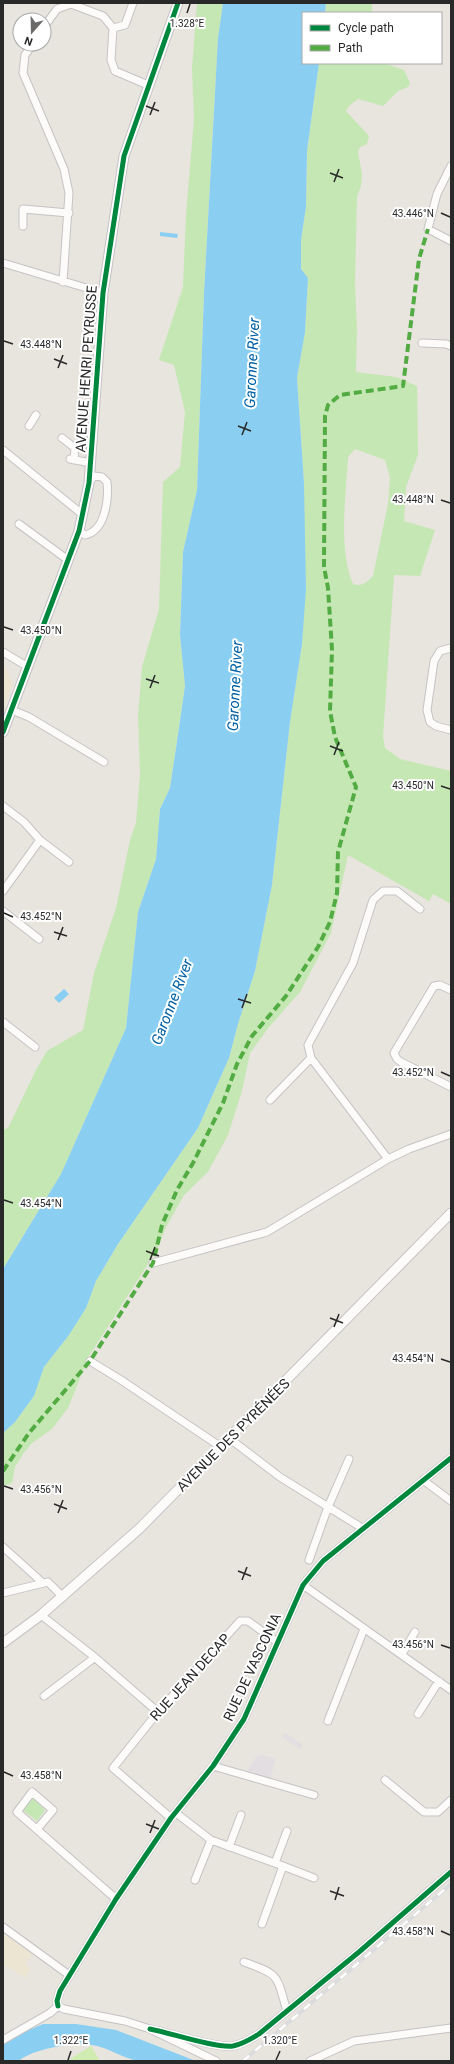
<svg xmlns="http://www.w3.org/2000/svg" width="454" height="2064" font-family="Roboto,sans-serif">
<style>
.industrial{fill:#e2dee1}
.education{fill:#ece5d1}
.green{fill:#c5e7b3;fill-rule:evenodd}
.pitch{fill:#d1ecb0}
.water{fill:#8acff2}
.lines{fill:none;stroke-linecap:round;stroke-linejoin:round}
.street-casing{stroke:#c5c3c4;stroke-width:9}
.secondary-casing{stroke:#c5c3c4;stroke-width:11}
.street{stroke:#fcfbfa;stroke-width:7}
.secondary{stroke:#fcfbfa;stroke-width:9}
.rail-casing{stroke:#dcdcde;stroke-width:4}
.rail{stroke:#fff;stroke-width:2.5;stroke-dasharray:8;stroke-linecap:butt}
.quiet{stroke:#53ab44;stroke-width:4;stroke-dasharray:8 4;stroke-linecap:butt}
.cycleway-casing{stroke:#fff;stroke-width:8}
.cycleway{stroke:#00873e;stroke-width:5}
.ticks{fill:none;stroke:#292929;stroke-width:1.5}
.labels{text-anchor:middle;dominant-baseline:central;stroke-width:4;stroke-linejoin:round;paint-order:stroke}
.street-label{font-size:14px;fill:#292929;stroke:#fff}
.water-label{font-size:15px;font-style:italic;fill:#0161a5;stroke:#fff}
.ticks-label{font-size:10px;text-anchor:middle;fill:#292929;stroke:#fff;stroke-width:4;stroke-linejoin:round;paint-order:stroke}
</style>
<rect width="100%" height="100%" fill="#e8e4de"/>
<path class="industrial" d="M285,1733L303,1745L300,1749L282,1737Z
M262,1755L276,1759L270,1778L247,1771L257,1756Z"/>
<path class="education" d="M3,664L8,671L12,684L3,712Z
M3,1933L32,1954L25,1964L31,1969L25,1978L3,1964Z"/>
<path class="green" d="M197,3H223L218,38L204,293L197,490L183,552L180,635L185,686L170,788L160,809L156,859L138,912L126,1028L61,1174L3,1269V1130L8,1128L36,1070L47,1051L83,1030L94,973L116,908L130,840L136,823L140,775L138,715L142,667L159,609L163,482L180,467L185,412L174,365L159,360L183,287L186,215L194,119L192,68Z
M326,3H372V13H325Z
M319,63H384L404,70L410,83L408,87L398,91L383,106L358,99L349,106L346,111L369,136L367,144L360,147L358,152L362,174L361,186L357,197L355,284L357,329L356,372L396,377L417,386L418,455L406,487L404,521L435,530L420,576L394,575L383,737L385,748L400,759L451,771V904L433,894L429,901L348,855L331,933L300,992L269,1027L250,1053L242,1091L228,1135L208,1172L184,1195L166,1227L157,1250L89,1356L68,1408L52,1429L31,1444L23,1454L15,1467L12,1483L3,1486V1433L15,1422L34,1396L44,1367L69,1335L86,1308L96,1281L118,1244L198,1128L229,1058L238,1024L255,971L272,885L290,722L302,644L304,483L297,378L305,331L308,278L301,269V240L306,207L307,151ZM355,449L385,460L390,477L388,504L373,576C367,582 362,587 353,584C338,549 346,495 348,457Z
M33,1798L45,1810L37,1821L24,1811L25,1807Z"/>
<path class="pitch" d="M91,2046L100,2061H67Z"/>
<path class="water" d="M223,3H326L325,13H303V63H319L307,151L306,207L301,240V269L308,278L305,332L297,378L304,483L306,589L302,644L290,722L272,885L255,971L238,1024L229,1058L198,1128L118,1244L96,1281L86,1308L69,1335L44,1367L34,1396L15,1422L3,1433V1269L61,1174L126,1028L138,912L156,859L160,809L170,788L176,748L185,686L180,635L183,552L197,490L204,293L218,38Z
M160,232L178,234L177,238L160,236Z
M64,989L69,994L59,1003L54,998Z
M43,2024H76L116,2030L196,2061C178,2061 154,2064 138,2061C122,2058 108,2047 92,2045C74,2042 32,2049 19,2061H3V2045L8,2039Z"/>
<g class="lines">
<g class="street-casing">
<path id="street" d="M44,27L57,9L71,4L103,16L113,28L111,60L115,71L148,85
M113,28L125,25L133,3
M33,44L25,55L23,73L64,169L69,193L63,282
M451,166L437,194L428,229L451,241
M23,226V209L69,213
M3,263L103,293
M422,343L446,344L451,346
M29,426L36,415
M62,438L75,448L74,460
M3,450L82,514
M70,459L91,463
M19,524L68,560
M79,531L85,535C105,531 109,500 107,482L102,477L94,476L89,483
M451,648L440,651L434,661L427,710L430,722L436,726L451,730
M3,652L28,667
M12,710L29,717L104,762
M3,806L24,822L40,840L69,862
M3,891L40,840
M3,911L39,939
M451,990L440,985L434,986L394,1053L397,1059L401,1062L451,1087
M3,1022L35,1047
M270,1100L311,1058
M388,1159L311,1058L308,1045L353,963L373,900L383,891H397L420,909
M153,1263L267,1232L388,1159L409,1149L451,1134
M90,1361L121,1380L221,1447
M230,1439L280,1477L362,1528
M423,1480L451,1501
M3,1547L43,1583
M309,1560L328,1507L349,1459
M303,1585L451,1690
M3,1593L48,1582L63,1597
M41,1615L92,1655L158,1712
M402,1654L415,1632
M44,1696L94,1658
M418,1714L439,1681
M328,1721L364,1629
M213,1766L314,1795
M385,1780L424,1812H438L451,1800
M176,1813L211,1840L283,1866L262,1924
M171,1818L113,1768L158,1712L240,1621H248L277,1642
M38,1828L53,1810L32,1792L17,1812L116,1899
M229,1847L241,1815
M275,1863L287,1831
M283,1866L314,1878
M195,1880L211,1840
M3,1927L69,1975
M244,1962C281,1975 276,1975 287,2011
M58,2006L57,2001L60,1991L116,1899L171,1818L213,1766L244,1719L303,1585L323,1561L451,1458
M58,2006L64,2009L125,2021L150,2029L216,2061
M150,2029C171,2033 214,2048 233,2046C243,2044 251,2039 259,2034L359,1952L451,1872
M3,2040L50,2013L58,2006
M310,2061L354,2041L451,2028"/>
</g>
<g class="secondary-casing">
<path id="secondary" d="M3,732L79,531L89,483L103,293L124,156L178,3
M3,1643L41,1615L140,1528L451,1213"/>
</g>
<use href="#street" class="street"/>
<use href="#secondary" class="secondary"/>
<g class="rail-casing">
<path id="rail" d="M243,2061L451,1884"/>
</g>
<use href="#rail" class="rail"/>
<path class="quiet" d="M3,1471L29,1433L90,1361L153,1263L162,1225L177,1190L193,1163L223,1103L237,1064L252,1036L286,996L318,947L330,922L337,893L338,852L356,787L335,737L330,711L332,650L328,588L324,567L325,416L328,405L340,395L403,386L419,259L428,229"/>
<g class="cycleway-casing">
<path id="cycleway" d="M3,732L79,531L89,483L103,293L124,156L178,3
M58,2006L57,2001L60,1991L116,1899L171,1818L213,1766L244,1719L303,1585L323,1561L451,1458
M150,2029C171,2033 214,2048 233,2046C243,2044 251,2039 259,2034L359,1952L451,1872"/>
</g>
<use href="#cycleway" class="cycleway"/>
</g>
<path class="ticks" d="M187,13L190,4M146,106L159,111M150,115L155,102M330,173L343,178M334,182L339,169M441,213L450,217M4,341L13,344M54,359L67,364M58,368L63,355M238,426L251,431M242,435L247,422M441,500L450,503M4,627L13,630M146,679L159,683M150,688L155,675M330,746L343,751M334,755L339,742M441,786L450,789M4,913L13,917M54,932L67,936M58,940L63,927M238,999L251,1003M242,1008L247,994M441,1072L450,1076M4,1200L13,1203M146,1251L159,1256M150,1260L155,1247M330,1318L343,1323M334,1327L339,1314M441,1359L450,1362M4,1486L13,1489M54,1504L67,1509M58,1513L63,1500M238,1571L251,1576M242,1580L247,1567M441,1645L450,1648M4,1772L13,1776M146,1824L159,1829M150,1833L155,1820M330,1891L344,1896M335,1900L339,1887M441,1931L450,1935M68,2060L71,2051M276,2060L280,2051"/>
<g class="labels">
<g class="street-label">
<text transform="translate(86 369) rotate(-86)">AVENUE HENRI PEYRUSSE</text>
<text transform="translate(233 1435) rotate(-45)">AVENUE DES PYRÉNÉES</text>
<text transform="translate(252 1667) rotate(-65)">RUE DE VASCONIA</text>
<text transform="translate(190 1677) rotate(-48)">RUE JEAN DECAP</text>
</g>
<g class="water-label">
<text transform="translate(252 363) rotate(-87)">Garonne River</text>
<text transform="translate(235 686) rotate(-87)">Garonne River</text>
<text transform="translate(172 1002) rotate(-69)">Garonne River</text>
</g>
</g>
<g class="ticks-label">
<text x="187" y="27">1.328°E</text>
<text x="413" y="217">43.446°N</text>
<text x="41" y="348">43.448°N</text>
<text x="413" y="503">43.448°N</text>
<text x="41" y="634">43.450°N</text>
<text x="413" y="789">43.450°N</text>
<text x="41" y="920">43.452°N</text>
<text x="413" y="1076">43.452°N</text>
<text x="41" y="1207">43.454°N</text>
<text x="413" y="1362">43.454°N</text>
<text x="41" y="1493">43.456°N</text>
<text x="413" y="1648">43.456°N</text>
<text x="41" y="1779">43.458°N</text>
<text x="413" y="1935">43.458°N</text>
<text x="71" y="2044">1.322°E</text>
<text x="280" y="2044">1.320°E</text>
</g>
<rect width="454" height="2064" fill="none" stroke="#292929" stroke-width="8"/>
<rect x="302" y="12" width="140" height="52" fill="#ffffff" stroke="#a9a9a9"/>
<rect x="310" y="25" width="20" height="6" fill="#00873e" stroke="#a9a9a9"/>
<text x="338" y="32" font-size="12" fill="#292929">Cycle path</text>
<rect x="310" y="45" width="20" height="6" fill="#53ab44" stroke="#a9a9a9"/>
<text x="338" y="52" font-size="12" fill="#292929">Path</text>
<g transform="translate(32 32) rotate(200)"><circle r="19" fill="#ffffff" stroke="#a9a9a9"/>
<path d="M0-3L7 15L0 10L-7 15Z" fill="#6c6a68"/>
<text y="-6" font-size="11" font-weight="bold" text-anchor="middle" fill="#292929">N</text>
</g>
</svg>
